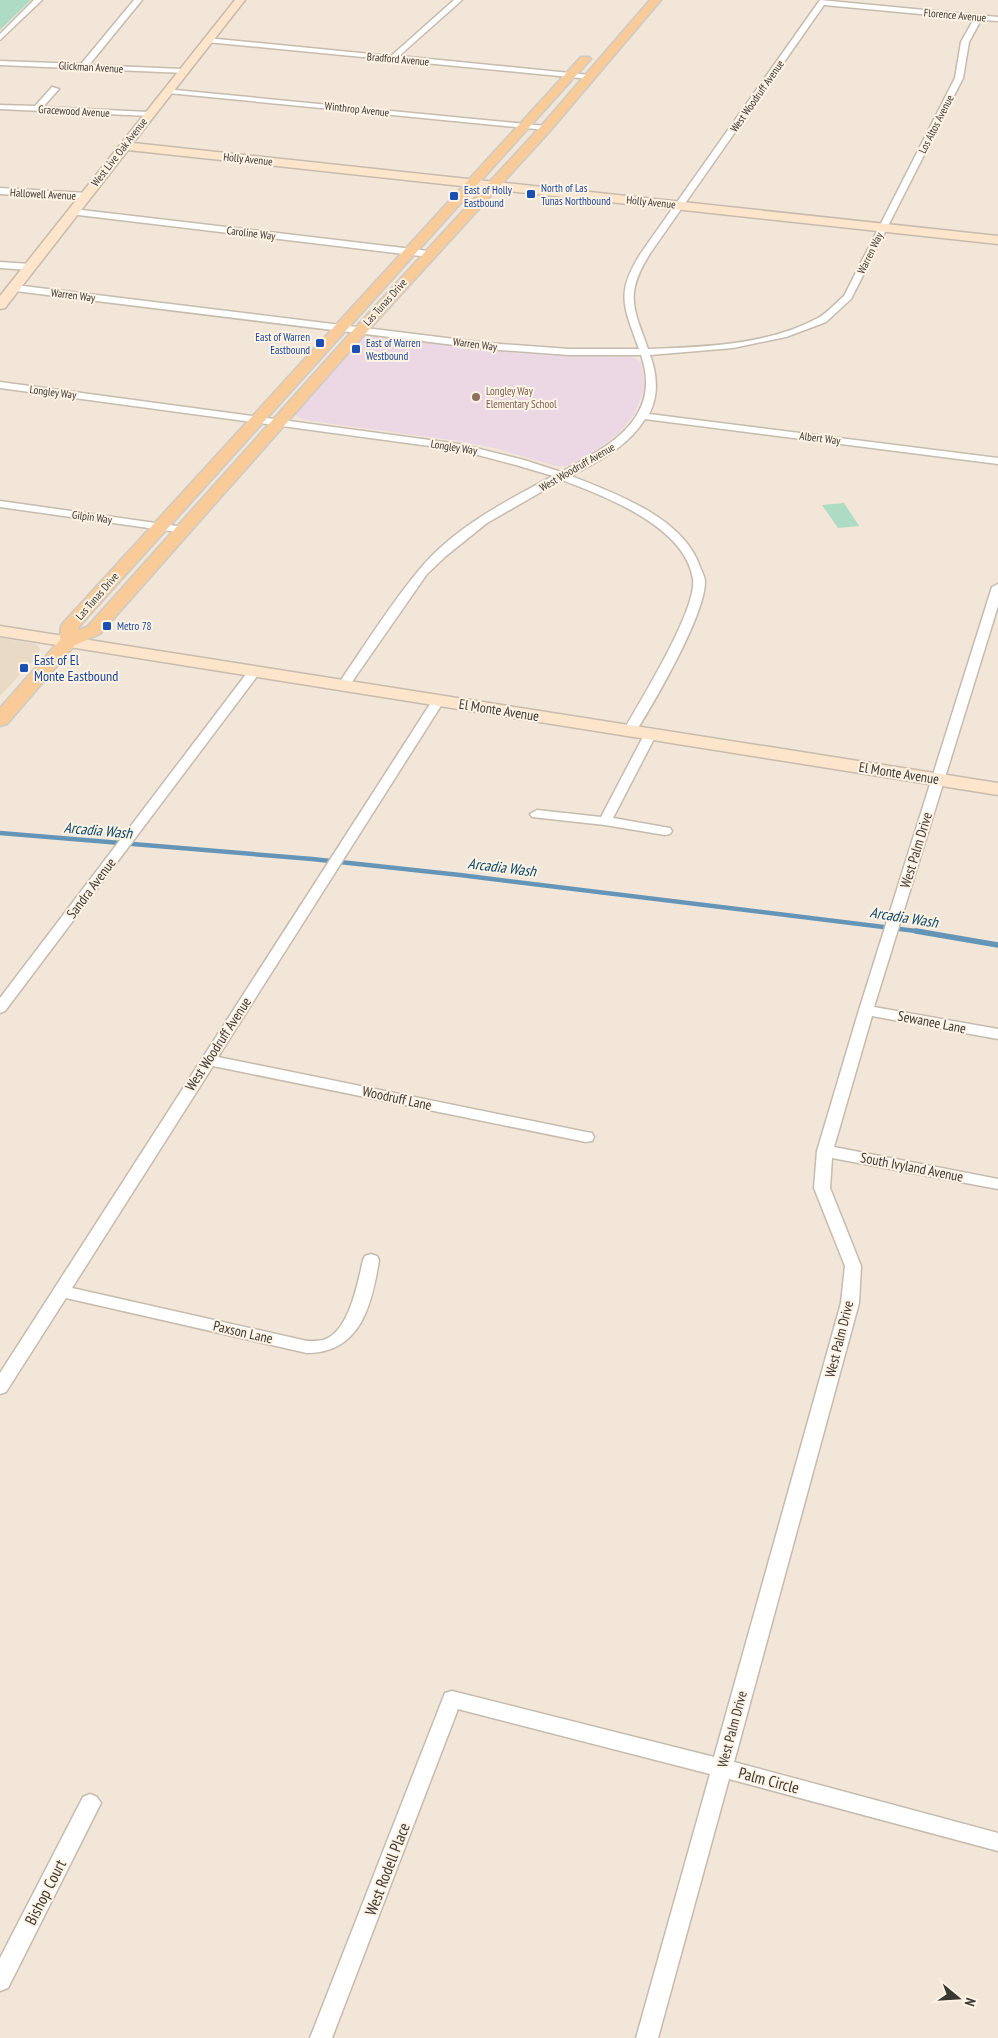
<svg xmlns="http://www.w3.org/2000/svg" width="998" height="2038" font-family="'PT Sans Narrow',sans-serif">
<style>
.built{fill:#e8dac5}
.education{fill:#ecd7e5}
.green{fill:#addbc3}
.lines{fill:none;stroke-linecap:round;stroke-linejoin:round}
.stream-far1{stroke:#6495b7;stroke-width:4.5}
.stream{stroke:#6495b7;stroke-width:5.5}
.street-casing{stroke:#c6bbad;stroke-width:3}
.secondary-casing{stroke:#c6bbad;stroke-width:3}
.primary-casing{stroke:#cccbc9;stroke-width:3}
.street{fill:#fff;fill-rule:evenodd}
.secondary{fill:#fce5cb;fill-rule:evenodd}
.primary{fill:#f8cb98;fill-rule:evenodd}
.transit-dot{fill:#1a4fb4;stroke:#fef3e4;stroke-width:2}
.education-dot{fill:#8d6e63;stroke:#fef3e4;stroke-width:2}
.labels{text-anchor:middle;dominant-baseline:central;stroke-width:4;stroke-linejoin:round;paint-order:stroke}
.far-street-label{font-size:11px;fill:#3b3731;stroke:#fef3e4}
.far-transit-label{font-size:11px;fill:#164399;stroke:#fef3e4;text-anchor:start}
.far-education-label{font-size:11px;fill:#785e54;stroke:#fef3e4;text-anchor:start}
.transit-label{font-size:14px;fill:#164399;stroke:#fef3e4;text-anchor:start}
.street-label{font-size:14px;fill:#3b3731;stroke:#fef3e4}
.water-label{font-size:15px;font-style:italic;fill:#06476a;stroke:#fef3e4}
.near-street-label{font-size:16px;fill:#3b3731;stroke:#fef3e4}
</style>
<rect width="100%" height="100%" fill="#f1e6d7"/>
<path class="built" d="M0,638L36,644L40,649L39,654L0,696Z"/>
<path class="education" d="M373,336L516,353L551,355L633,357L641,362L644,382L643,392L634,415L619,433L591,454L569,466H556L498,449L465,442L305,420L295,415L360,342L364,338Z"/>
<path class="green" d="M0,0H31L0,30Z
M844,503L859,526L838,528L822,505Z"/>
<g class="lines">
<path class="stream-far1" d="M0,833L312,859L460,875L924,932"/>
<path class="stream" d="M916,931L998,945"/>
<g class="street-casing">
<path id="street" d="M34,0H42L0,40V34Z
M134,0H142L89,65L182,69L186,71L185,73L0,65V61L81,64Z
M454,0H462L399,56L590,75L594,77L590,79L207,42L203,40L207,38L391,56Z
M820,0L998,17V21L981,20L969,42L963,78L851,299L826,322L786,337L733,348L650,355C657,374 659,395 649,414L998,458V464L645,419C628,447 598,461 571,476C615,493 684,518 700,567C702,572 705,577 705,582C705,615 654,703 635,733L630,734L624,730C640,701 697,610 693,579C685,526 606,497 562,480L487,523L446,556L427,574L347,689L343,690L337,686C363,648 389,606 419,570C453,528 506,501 553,476L516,465L459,450L0,388V382L459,444L524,460L561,472C609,447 663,418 641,355H569L487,349L15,291L10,288L15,285L487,343L569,349H639C623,305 615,292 643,250ZM824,5L974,19L961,42L955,78L844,296C836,303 827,313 818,318C768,345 704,347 648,349C633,307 624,294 651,252Z
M52,87L59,89L43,107L149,112L153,114L149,116L0,109V105L35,106Z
M165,89L546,126L550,128L546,130L168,93H165Z
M0,188L86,193L90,196L86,199L0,194Z
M73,209L429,251L434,254L429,257L70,214V210Z
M0,262L31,264L36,267L31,270L0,268Z
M0,501L184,527L190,530L184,533L0,507Z
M998,584V606L874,1007L998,1029V1039L872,1016L834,1147L998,1179V1189L832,1158L830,1188L861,1266L859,1303L734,1762L998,1833V1851L729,1779L658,2038H636L710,1774L458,1709L332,2038H310L445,1693L452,1691L714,1757L841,1303L845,1266L814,1188L817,1151L859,1010L992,587Z
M254,668L260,672L258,675L5,1011L0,1013V998L250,669Z
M438,697L444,701L218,1057L586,1132L592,1133L594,1137L592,1141L586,1142L213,1066L72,1288L307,1341C312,1341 318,1341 323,1340C349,1333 358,1282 363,1260L365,1256L371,1254L377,1256L379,1260C372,1304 361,1353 307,1353L66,1298L6,1392L0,1394V1373L432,701Z
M651,729L657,733L613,818L670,828L672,831L670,834L665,835L605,825L532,817L530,814L537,810L601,817L645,733Z
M90,1794L97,1797L101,1803L8,1988L0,1991V1958L83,1797Z"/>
</g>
<g class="secondary-casing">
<path id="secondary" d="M235,0H245L133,143L998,236V244L128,150L5,308L0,309V296Z
M0,626L998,783V795L0,636Z"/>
</g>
<g class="primary-casing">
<path id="primary" d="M650,0H661L550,131L365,334L100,634L75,645L7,724L0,726V708L60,640L61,626L64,622L581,57H589L591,59L589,61L93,611L79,627V630L88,626L355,328L542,125Z"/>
</g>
<use href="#street" class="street"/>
<use href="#secondary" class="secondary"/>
<use href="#primary" class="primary"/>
</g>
<g class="transit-dot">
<rect x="526" y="189" width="10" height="10" rx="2.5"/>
<rect x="449" y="191" width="10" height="10" rx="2.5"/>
<rect x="315" y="338" width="10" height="10" rx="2.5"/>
<rect x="351" y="344" width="10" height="10" rx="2.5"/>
<rect x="102" y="621" width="10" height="10" rx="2.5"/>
<rect x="19" y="663" width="10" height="10" rx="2.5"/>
</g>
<circle class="education-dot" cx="476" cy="397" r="5"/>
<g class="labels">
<g class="far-street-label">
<text transform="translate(955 15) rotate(5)">Florence Avenue</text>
<text transform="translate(398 59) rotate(5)">Bradford Avenue</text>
<text transform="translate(91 67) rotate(3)">Glickman Avenue</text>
<text transform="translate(757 96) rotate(-55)">West Woodruff Avenue</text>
<text transform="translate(357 109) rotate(6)">Winthrop Avenue</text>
<text transform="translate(74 111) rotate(3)">Gracewood Avenue</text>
<text transform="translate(936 124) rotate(-63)">Los Altos Avenue</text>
<text transform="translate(119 152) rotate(-52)">West Live Oak Avenue</text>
<text transform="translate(248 159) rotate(6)">Holly Avenue</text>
<text transform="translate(43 194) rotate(3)">Hallowell Avenue</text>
<text transform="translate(651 202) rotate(6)">Holly Avenue</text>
<text transform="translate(251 233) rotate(7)">Caroline Way</text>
<text transform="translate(870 253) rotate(-64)">Warren Way</text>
<text transform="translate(73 295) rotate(7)">Warren Way</text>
<text transform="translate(385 302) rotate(-48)">Las Tunas Drive</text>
<text transform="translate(475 344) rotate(7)">Warren Way</text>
<text transform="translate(53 392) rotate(7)">Longley Way</text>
<text transform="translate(820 438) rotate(7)">Albert Way</text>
<text transform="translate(454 447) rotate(9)">Longley Way</text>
<text transform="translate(577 467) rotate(-30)">West Woodruff Avenue</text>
<text transform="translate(92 517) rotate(8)">Gilpin Way</text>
<text transform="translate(97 596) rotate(-49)">Las Tunas Drive</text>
</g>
<g class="far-transit-label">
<text x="541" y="188">North of Las<tspan x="541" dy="13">Tunas Northbound</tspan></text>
<text x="464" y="190">East of Holly<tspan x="464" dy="13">Eastbound</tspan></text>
<text x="310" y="337" text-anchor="end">East of Warren<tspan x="310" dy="13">Eastbound</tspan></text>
<text x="366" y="343">East of Warren<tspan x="366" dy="13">Westbound</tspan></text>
<text x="117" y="626">Metro 78</text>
</g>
<g class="far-education-label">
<text x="486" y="391">Longley Way<tspan x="486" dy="13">Elementary School</tspan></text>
</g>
<g class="transit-label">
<text x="34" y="660">East of El<tspan x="34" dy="16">Monte Eastbound</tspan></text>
</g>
<g class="street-label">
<text transform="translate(499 710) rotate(9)">El Monte Avenue</text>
<text transform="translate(899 773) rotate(9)">El Monte Avenue</text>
<text transform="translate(916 850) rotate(-73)">West Palm Drive</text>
<text transform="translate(91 888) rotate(-53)">Sandra Avenue</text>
<text transform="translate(932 1022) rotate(11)">Sewanee Lane</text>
<text transform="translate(218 1044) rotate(-57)">West Woodruff Avenue</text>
<text transform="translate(397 1098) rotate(12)">Woodruff Lane</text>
<text transform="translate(912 1167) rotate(11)">South Ivyland Avenue</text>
<text transform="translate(243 1332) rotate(13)">Paxson Lane</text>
<text transform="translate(839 1339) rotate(-76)">West Palm Drive</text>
<text transform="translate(732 1729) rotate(-75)">West Palm Drive</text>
</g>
<g class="water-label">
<text transform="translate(98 830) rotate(5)">Arcadia Wash</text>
<text transform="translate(502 867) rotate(7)">Arcadia Wash</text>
<text transform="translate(904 917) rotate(9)">Arcadia Wash</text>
</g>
<g class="near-street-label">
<text transform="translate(769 1780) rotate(15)">Palm Circle</text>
<text transform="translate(387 1869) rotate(-69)">West Rodell Place</text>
<text transform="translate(45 1892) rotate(-63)">Bishop Court</text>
</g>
</g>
<g transform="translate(958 1998) rotate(108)" stroke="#fef3e4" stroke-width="4" paint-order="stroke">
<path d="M0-4L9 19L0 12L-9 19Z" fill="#3b3731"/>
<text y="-8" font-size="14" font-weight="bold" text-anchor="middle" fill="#3b3731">N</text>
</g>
</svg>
